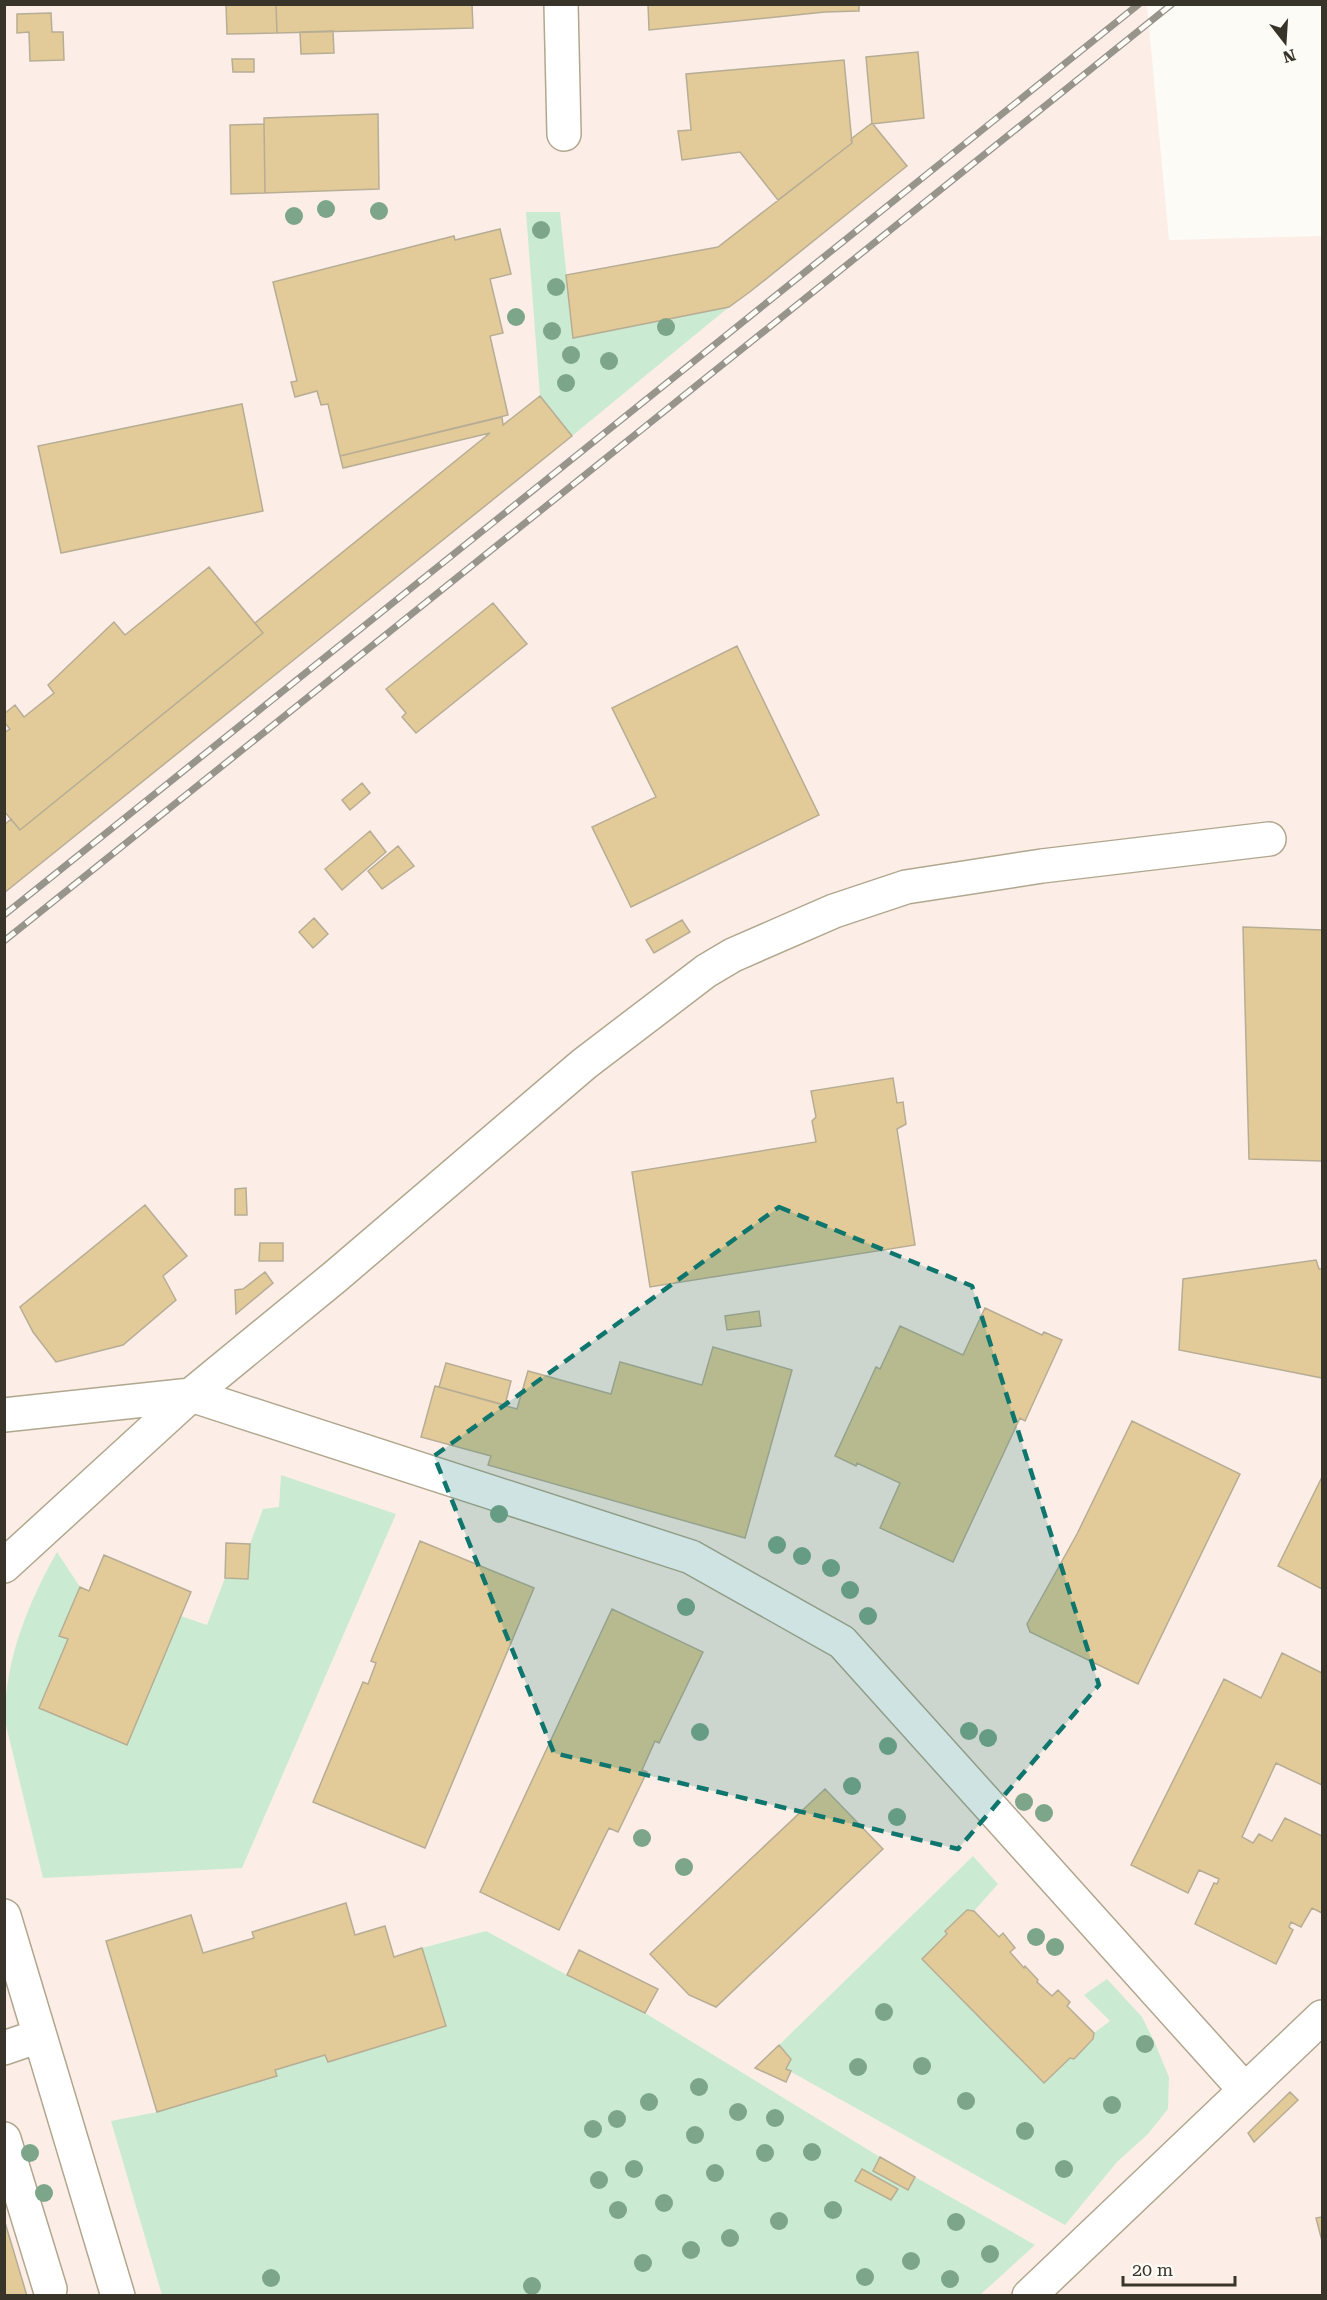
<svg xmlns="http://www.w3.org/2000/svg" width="1327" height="2300" font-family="'Roboto Serif',serif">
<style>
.industrial{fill:#fceee7}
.green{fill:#caebd1}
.building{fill:#e2cb98;stroke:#b7ad95;stroke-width:1.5}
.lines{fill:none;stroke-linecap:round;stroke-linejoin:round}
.minor-casing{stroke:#b1a78f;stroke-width:36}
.minor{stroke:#fff;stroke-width:33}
.rail-casing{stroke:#97948c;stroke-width:7}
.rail{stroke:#fdfbf6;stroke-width:4.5;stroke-dasharray:14;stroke-linecap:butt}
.tree{fill:#7da58a}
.marked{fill:#0f766e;fill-opacity:0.2;stroke:#0f766e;stroke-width:4.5;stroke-dasharray:12 8;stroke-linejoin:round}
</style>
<rect width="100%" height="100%" fill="#fdfbf6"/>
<path class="industrial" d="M5,5H1147L1169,240L1322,236V2295L5,2296Z"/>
<path class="green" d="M526,212H560L573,338L729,307L572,436L540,396Z
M281,1475L396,1514L242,1868L43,1878L5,1721C4,1662 28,1603 57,1552L80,1587L59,1635L68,1639L127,1745L181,1616L207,1625L225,1578L248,1579L250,1544L263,1509L279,1507Z
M973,1856L998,1884L974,1911L967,1910L946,1930L947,1934L922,1959L1044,2083L1070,2058L1074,2059L1093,2040L1094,2033L1110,2021L1084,1995L1107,1979L1142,2017L1154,2041L1169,2077L1168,2109L1148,2134L1117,2162L1065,2225L786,2069L791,2059L779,2045Z
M486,1931L567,1975L645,2013L880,2157L1035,2245L980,2295H162L111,2121L157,2112L277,2076L275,2070L325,2055L328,2062L446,2025L422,1948Z"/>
<path class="building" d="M226,4H276L277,33L227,34Z
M276,4H472L473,28L277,33Z
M648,4H859V11L825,12L649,30Z
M51,13L52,32H63L64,60L30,61L29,32L17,33V14Z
M333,31L334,53L301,54L300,32Z
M918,52L924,118L872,124L866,57Z
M232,59H254V72H233Z
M844,60L852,143L778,200L740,152L682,160L678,131L691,130L686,74Z
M378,114L379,189L265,193L264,118Z
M872,123L907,166L751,291L729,307L573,338L566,275L718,247L852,143L851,139Z
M264,124L265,193L231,194L230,125Z
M500,229L511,274L490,279L503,333L490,336L508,415L340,456L328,404L321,405L317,391L295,397L291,382L297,381L273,282L454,236L455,240Z
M540,396L572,436L4,893V825L11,819L20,830L263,633L255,623L490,433L343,468L340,456L502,417L503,425Z
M242,404L263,511L61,553L38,446Z
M209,567L263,633L20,830L4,811V733L10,729L4,722V714L15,705L24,717L54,693L48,685L114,622L125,635Z
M493,603L527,644L416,733L402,717L406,713L386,689Z
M737,646L819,815L631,907L592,827L656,797L612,708Z
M362,783L370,793L350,810L342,800Z
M370,831L386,852L342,890L325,869Z
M398,846L414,866L382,889L368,871Z
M314,918L328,934L313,948L299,932Z
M682,920L690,932L654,953L646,940Z
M1243,927L1322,930V1161L1249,1159Z
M893,1078L897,1103L903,1102L906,1124L897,1129L915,1245L650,1287L632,1172L816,1142L812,1121L816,1117L811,1091Z
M246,1188L247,1215H235V1189Z
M145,1205L187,1256L163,1276L176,1300L123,1345L56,1362L33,1332L20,1307Z
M260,1243H283V1261H259Z
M1316,1260L1319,1269H1322V1378L1179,1350L1183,1279Z
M265,1272L273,1283L236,1314L235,1290L243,1289Z
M985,1308L1042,1335L1044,1332L1062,1340L1025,1421L1020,1418L953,1562L880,1528L900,1483L857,1463L856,1466L835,1456L876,1367L880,1369L900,1326L963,1355Z
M759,1311L761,1326L727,1330L725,1316Z
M713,1347L792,1370L745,1538L488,1465L491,1456L421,1437L435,1386L517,1409L528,1371L611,1394L620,1362L702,1385Z
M446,1363L511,1381L505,1405L439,1387Z
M1132,1421L1240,1474L1138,1684L1030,1632L1027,1624L1077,1534Z
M1322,1477V1589L1278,1566Z
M420,1541L534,1588L425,1848L313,1802L363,1682L368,1684L376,1663L371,1661Z
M226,1543L250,1544L248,1579L225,1578Z
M104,1555L191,1592L127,1745L39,1708L68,1639L59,1636L80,1587L89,1591Z
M612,1609L703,1652L659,1743L655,1741L642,1770L647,1772L618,1832L609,1828L559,1930L480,1892Z
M1282,1653L1322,1673V1785L1276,1763L1242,1837L1253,1843L1259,1834L1272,1841L1285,1818L1322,1836V1913L1312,1908L1301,1927L1291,1922L1289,1927L1293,1930L1276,1964L1195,1924L1214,1883L1217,1884L1219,1879L1199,1870L1188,1893L1131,1865L1224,1679L1261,1698Z
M825,1789L883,1849L716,2007L689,1995L650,1954Z
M346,1903L355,1935L385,1926L394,1957L422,1948L446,2026L328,2062L325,2055L275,2070L277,2076L157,2112L106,1941L191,1915L203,1953L254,1938L252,1932Z
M967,1910L974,1911L999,1937L1003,1933L1015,1948L1010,1952L1024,1968L1025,1966L1038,1980L1037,1982L1052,1996L1058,1990L1070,2002L1067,2006L1094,2033L1093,2039L1074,2059L1070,2058L1044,2083L922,1959L947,1934L945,1931Z
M579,1950L658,1989L645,2013L567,1975Z
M779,2045L791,2059L786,2069L791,2071L786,2082L755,2068Z
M1290,2092L1298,2100L1254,2142L1248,2133Z
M880,2157L915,2177L908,2190L873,2171Z
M862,2169L898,2189L891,2200L855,2181Z
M1322,2217V2241L1316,2218Z
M4,2219L27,2296H4Z"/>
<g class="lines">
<g class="minor-casing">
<path id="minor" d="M561,4L564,134
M4,1415L191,1395L336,1276L584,1064L706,971L733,955L834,911L906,887L1042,866L1269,839
M4,1566L191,1395L691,1557L842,1642L1245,2090
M4,1916L118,2296
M4,2048L39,2036
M4,2139L50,2289
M1029,2296L1322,2017"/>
</g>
<use href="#minor" class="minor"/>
<g class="rail-casing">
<path id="rail" d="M4,915L1139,4
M4,941L1172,4"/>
</g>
<use href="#rail" class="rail"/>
</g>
<g class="tree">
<circle cx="326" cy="209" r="9"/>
<circle cx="379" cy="211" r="9"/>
<circle cx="294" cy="216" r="9"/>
<circle cx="541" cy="230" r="9"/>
<circle cx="556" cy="287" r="9"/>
<circle cx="516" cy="317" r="9"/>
<circle cx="666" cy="327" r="9"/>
<circle cx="552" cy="331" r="9"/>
<circle cx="571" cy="355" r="9"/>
<circle cx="609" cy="361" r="9"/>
<circle cx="566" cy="383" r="9"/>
<circle cx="499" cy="1514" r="9"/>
<circle cx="777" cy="1545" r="9"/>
<circle cx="802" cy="1556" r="9"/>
<circle cx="831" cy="1568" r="9"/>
<circle cx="850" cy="1590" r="9"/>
<circle cx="686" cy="1607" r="9"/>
<circle cx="868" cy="1616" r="9"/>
<circle cx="969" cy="1731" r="9"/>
<circle cx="700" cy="1732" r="9"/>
<circle cx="988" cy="1738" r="9"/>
<circle cx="888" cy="1746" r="9"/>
<circle cx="852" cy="1786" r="9"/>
<circle cx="1024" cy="1802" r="9"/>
<circle cx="1044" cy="1813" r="9"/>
<circle cx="897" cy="1817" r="9"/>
<circle cx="642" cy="1838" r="9"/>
<circle cx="684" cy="1867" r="9"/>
<circle cx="1036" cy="1937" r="9"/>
<circle cx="1055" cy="1947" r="9"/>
<circle cx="884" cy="2012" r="9"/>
<circle cx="1145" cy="2044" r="9"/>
<circle cx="922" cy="2066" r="9"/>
<circle cx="858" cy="2067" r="9"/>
<circle cx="699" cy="2087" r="9"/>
<circle cx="966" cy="2101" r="9"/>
<circle cx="649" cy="2102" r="9"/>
<circle cx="1112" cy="2105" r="9"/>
<circle cx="738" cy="2112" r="9"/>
<circle cx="775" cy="2118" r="9"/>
<circle cx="617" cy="2119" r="9"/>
<circle cx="593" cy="2129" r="9"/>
<circle cx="1025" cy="2131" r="9"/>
<circle cx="695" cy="2135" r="9"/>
<circle cx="812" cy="2152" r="9"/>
<circle cx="30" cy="2153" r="9"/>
<circle cx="765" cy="2153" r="9"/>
<circle cx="634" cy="2169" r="9"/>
<circle cx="1064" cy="2169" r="9"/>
<circle cx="715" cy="2173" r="9"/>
<circle cx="599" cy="2180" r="9"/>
<circle cx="44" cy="2193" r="9"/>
<circle cx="664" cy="2203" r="9"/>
<circle cx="618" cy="2210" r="9"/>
<circle cx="833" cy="2210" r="9"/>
<circle cx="779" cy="2221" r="9"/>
<circle cx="956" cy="2222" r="9"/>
<circle cx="730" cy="2238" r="9"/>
<circle cx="691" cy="2250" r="9"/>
<circle cx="990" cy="2254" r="9"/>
<circle cx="911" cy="2261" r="9"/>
<circle cx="643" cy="2263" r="9"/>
<circle cx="865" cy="2277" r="9"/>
<circle cx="271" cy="2278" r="9"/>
<circle cx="950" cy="2279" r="9"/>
<circle cx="532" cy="2286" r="9"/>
</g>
<path class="marked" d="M779,1207L972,1286L1099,1685L958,1849L554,1753L434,1456Z"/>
<rect width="1327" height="2300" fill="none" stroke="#38342a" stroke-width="12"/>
<g transform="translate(1285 42) rotate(163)" stroke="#fdfbf6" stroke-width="4.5" paint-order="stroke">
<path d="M0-4.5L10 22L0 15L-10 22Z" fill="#38342a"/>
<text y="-9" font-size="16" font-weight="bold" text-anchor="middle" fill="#38342a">N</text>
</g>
<path d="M1123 2276v9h112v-9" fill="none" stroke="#38342a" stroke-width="3"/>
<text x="1132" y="2276" font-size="18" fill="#38342a" stroke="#fdfbf6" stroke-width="4.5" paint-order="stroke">20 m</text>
</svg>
